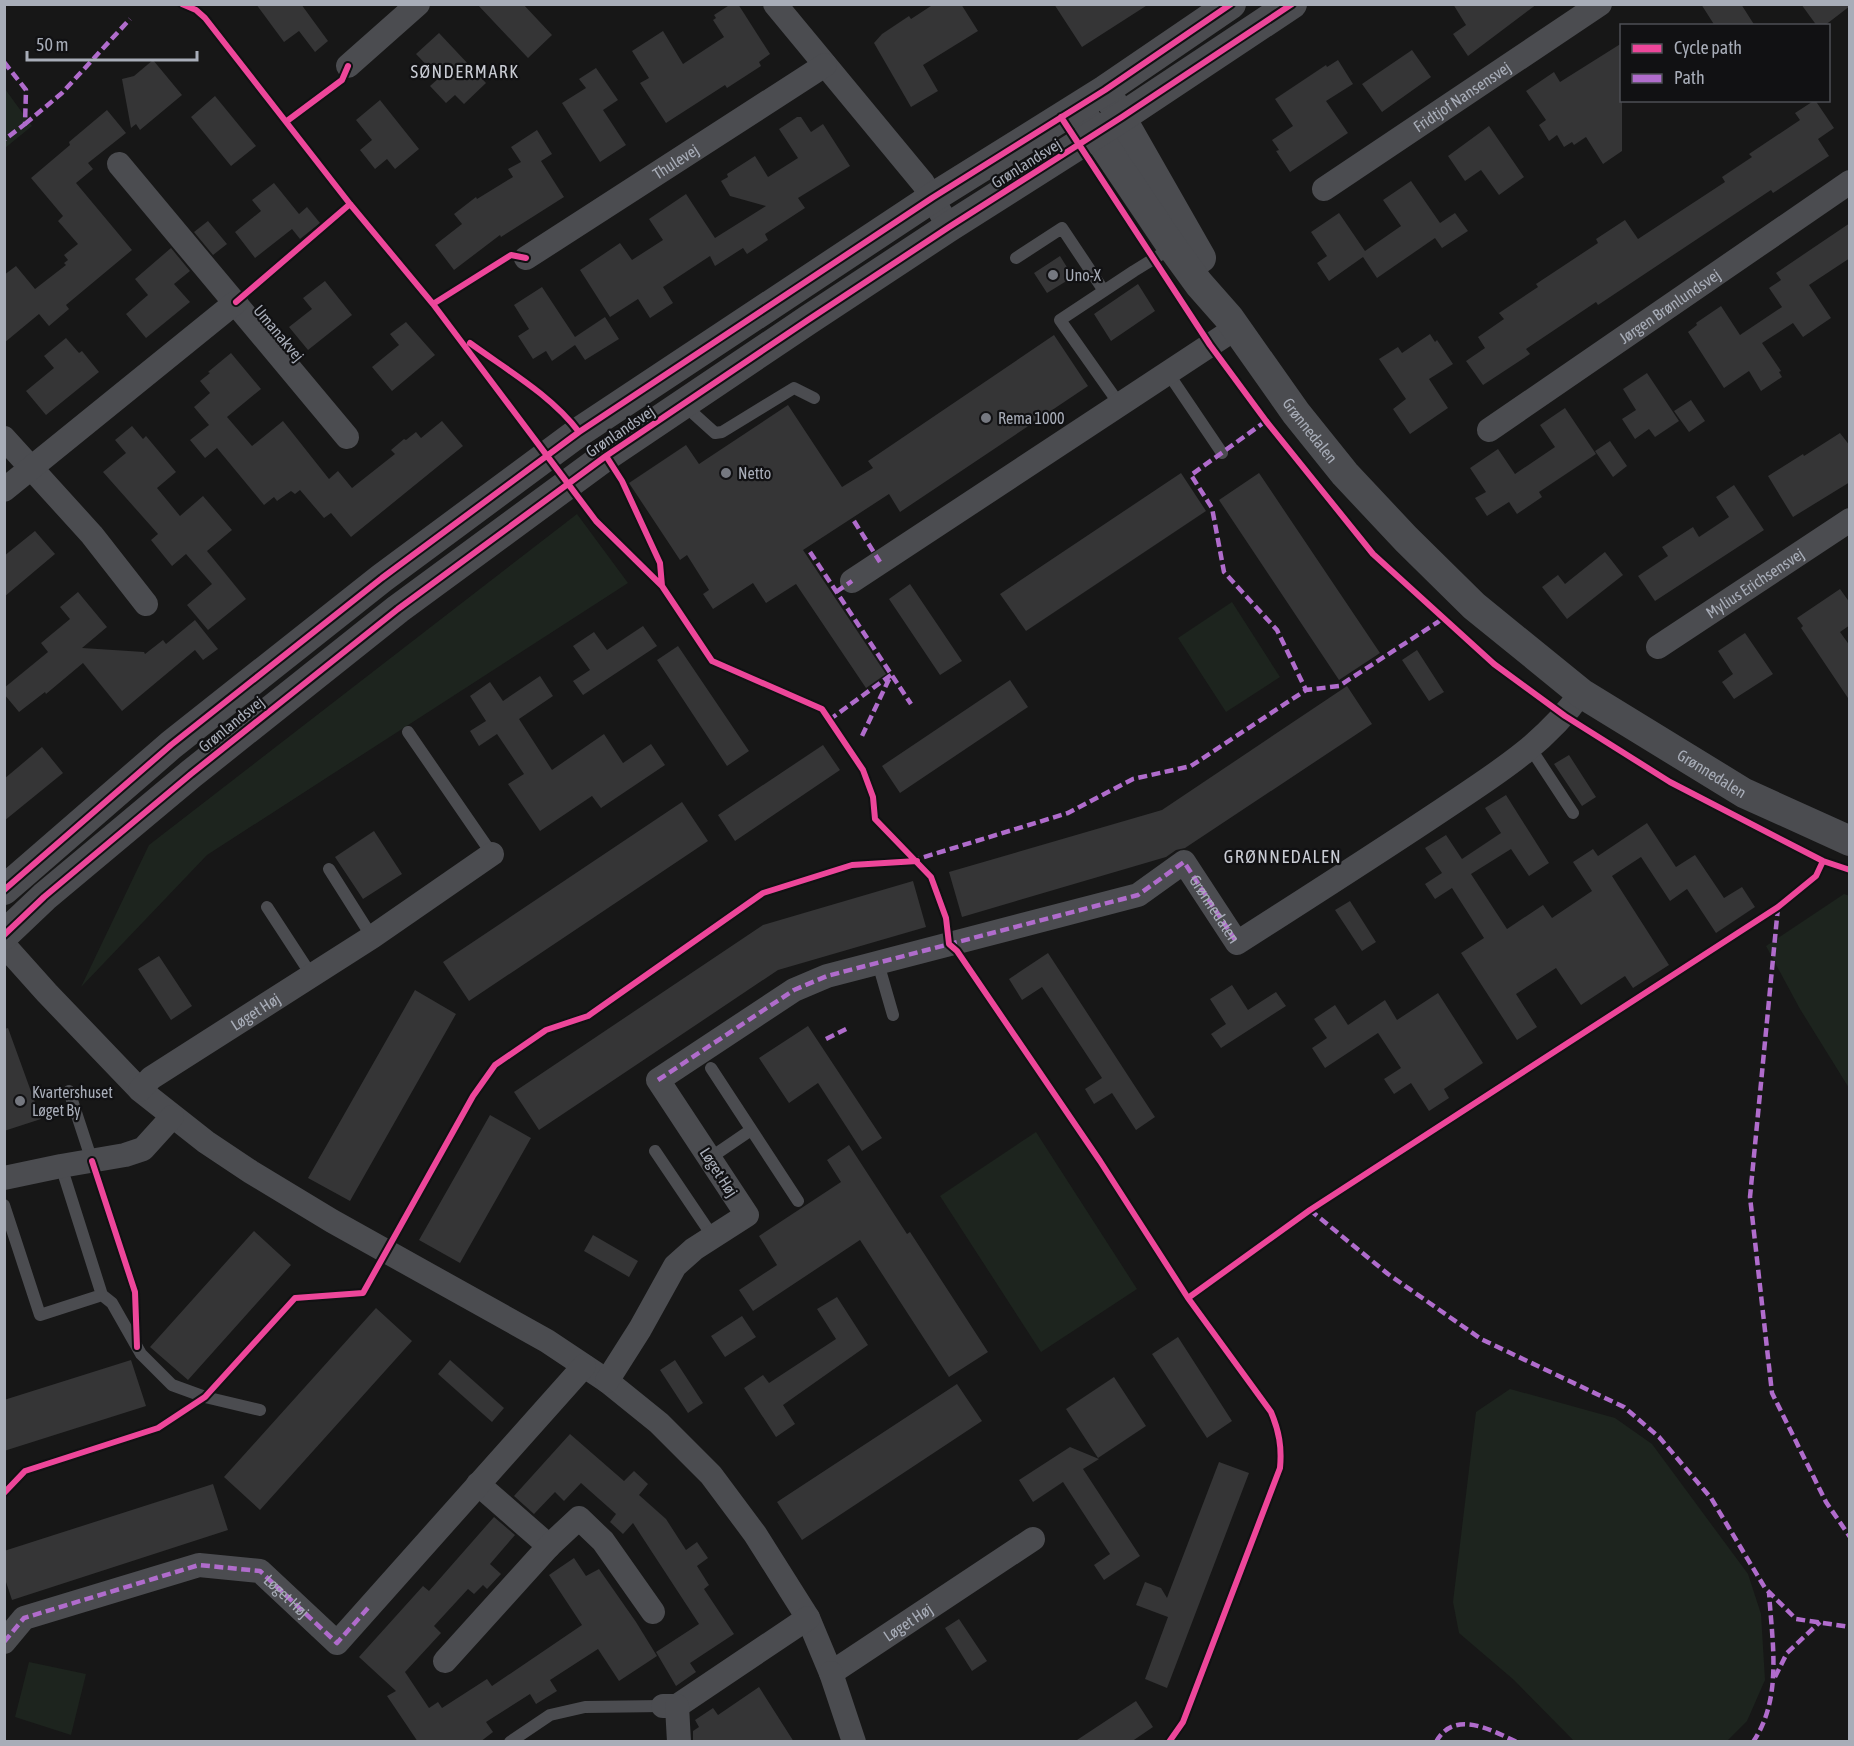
<svg xmlns="http://www.w3.org/2000/svg" width="1854" height="1746" font-family="'Asap Condensed',sans-serif">
<style>
.green{fill:#1d241e}
.building{fill:#353536}
.lines{fill:none;stroke-linecap:round;stroke-linejoin:round}
.service{stroke:#4b4c50;stroke-width:12}
.minor{stroke:#4b4c50;stroke-width:24}
.tertiary{stroke:#4b4c50;stroke-width:30}
.quiet{stroke:#b06ccc;stroke-width:4.5;stroke-dasharray:9 4.5;stroke-linecap:butt}
.cycleway-casing{stroke:#111113;stroke-width:10}
.cycleway{stroke:#ed469a;stroke-width:6}
.poi-dot{fill:#757880;stroke:#111113;stroke-width:2}
.labels{text-anchor:middle;dominant-baseline:central;stroke-width:4.5;stroke-linejoin:round;paint-order:stroke}
.street-label{font-size:16px;fill:#a8adb8;stroke:#111113}
.poi-label{font-size:16px;fill:#a8adb8;stroke:#111113;text-anchor:start}
.neighbourhood-label{font-size:18px;letter-spacing:1.5px;fill:#c9ccd4;stroke:#111113}
</style>
<rect width="100%" height="100%" fill="#171717"/>
<path class="green" d="M5,89L32,126L5,148Z
M577,514L628,583L207,855L81,987L149,845Z
M1232,602L1280,677L1226,712L1178,638Z
M1844,894L1850,896L1849,1088L1800,1009L1766,946Z
M1036,1132L1137,1289L1041,1352L940,1196Z
M1510,1389L1615,1418L1652,1444L1748,1574L1761,1614L1765,1680L1747,1721L1727,1741H1574L1514,1680L1459,1633L1453,1602L1476,1412Z
M29,1662L86,1674L71,1735L15,1717Z"/>
<path class="building" d="M256,4H301L328,41L315,52L299,31L284,42Z
M477,4H523L552,35L528,58Z
M731,4H738L770,54L759,62L761,66L727,88L725,85L666,123L640,83L649,78L632,51L663,31L683,64L724,37L713,20L716,18L714,15Z
M934,4H961L978,31L923,65L938,91L911,107L874,43L882,34L909,16L911,19Z
M1054,4H1149L1082,47Z
M1453,4H1537L1468,56L1453,34L1466,25Z
M1701,4H1741L1755,26H1715Z
M1801,4H1850V6L1824,26H1817Z
M439,33L486,83L464,104L455,95L446,103L430,86L439,78L416,54Z
M1622,43V151L1603,164L1586,137L1574,145L1572,142L1564,147L1557,135L1549,141L1539,125L1546,120L1526,91L1554,72L1560,82Z
M1412,50L1431,77L1382,112L1362,84Z
M153,60L182,95L140,130L136,124L131,128L122,79L134,76Z
M1338,60L1353,84L1326,101L1348,133L1290,172L1276,151L1279,150L1272,140L1293,126L1275,99L1326,65L1327,67Z
M596,68L618,100L603,110L626,145L600,162L562,103L586,88L579,79Z
M215,96L256,146L231,166L191,117Z
M380,100L419,149L395,169L387,159L375,169L360,150L372,140L356,120Z
M1815,100L1834,128L1818,139L1829,156L1773,193L1771,190L1598,305L1596,302L1526,349L1530,354L1483,385L1466,361L1485,348L1478,337L1504,319L1499,313L1538,287L1536,284L1598,243L1596,239L1625,220L1638,239L1725,182L1722,177L1752,157L1749,154L1800,120L1795,113Z
M107,110L126,133L88,163L93,169L76,183L132,250L66,305L69,309L49,326L39,314L4,343V275L16,266L35,289L66,265L64,263L68,260L64,255L78,244L58,221L63,216L31,178L70,145L69,142Z
M797,117H801L811,132L823,124L850,166L798,198L805,208L765,234L768,240L747,254L743,248L715,266L710,256L663,287L673,303L650,318L638,299L610,317L580,270L620,243L632,260L663,240L649,219L686,194L715,238L766,206L730,196L721,181L728,177L727,174L755,156L768,177L798,158L779,129Z
M1489,126L1524,177L1499,195L1481,170L1465,181L1448,156Z
M537,130L552,154L541,161L564,197L501,237L500,235L454,270L435,245L462,224L454,214L476,197L477,199L513,177L508,169L521,162L511,147Z
M1411,181L1440,223L1455,213L1468,231L1442,248L1435,238L1377,278L1363,257L1329,281L1317,263L1327,256L1311,232L1339,213L1365,251L1401,226L1383,200Z
M274,183L299,214L307,207L320,223L300,239L292,229L255,258L235,232L261,211L252,200Z
M208,221L227,244L213,255L194,232Z
M1850,223V258L1809,285L1831,318L1803,337L1793,323L1762,343L1781,371L1779,372L1782,377L1761,391L1749,371L1724,388L1688,332L1697,325L1696,323L1721,306L1740,335L1782,307L1769,288L1781,280L1776,273Z
M171,248L190,271L174,284L190,302L146,338L126,314L148,295L135,279Z
M1060,256L1073,277L1047,293L1034,273Z
M325,281L352,315L308,350L289,327L312,309L303,298Z
M1138,284L1155,311L1111,341L1094,314Z
M542,287L575,337L605,317L619,339L585,360L575,345L552,361L546,351L533,359L518,336L529,329L514,305Z
M406,322L435,355L392,391L372,367L399,345L390,334Z
M1430,334L1435,342L1437,340L1453,364L1429,379L1448,408L1410,434L1393,409L1406,399L1379,359L1398,347L1402,353Z
M1054,335L1088,386L900,512L889,494L803,550L886,674L866,688L796,584L766,603L753,583L713,609L703,594L709,590L687,555L680,560L629,483L686,445L699,464L788,405L842,487L873,468L868,461Z
M66,338L79,353L82,351L99,372L46,415L26,391L54,368L44,356Z
M231,353L261,389L227,417L252,446L283,421L329,479L338,471L352,488L395,454L391,450L404,439L406,440L416,432L421,438L442,421L463,446L351,537L331,513L324,518L300,490L295,494L291,491L277,501L274,497L264,505L217,448L205,458L190,440L209,425L194,407L210,393L200,381L210,373L208,372Z
M1647,373L1679,421L1655,437L1649,429L1635,439L1622,419L1636,410L1623,389Z
M1691,400L1705,421L1689,432L1674,411Z
M1565,408L1596,454L1539,492L1542,497L1517,514L1509,502L1487,516L1475,498L1486,492L1470,468L1498,449L1515,474L1555,447L1540,425Z
M132,426L143,439L146,436L176,472L157,488L180,516L203,496L232,530L207,551L246,599L208,630L187,605L212,584L186,554L172,566L151,540L158,534L103,472L126,453L115,440Z
M1840,433L1850,446V482L1793,517L1768,476L1803,454L1804,456Z
M1610,441L1627,466L1613,477L1595,451Z
M1181,473L1206,511L1026,631L1000,594Z
M1259,473L1380,653L1339,680L1219,500Z
M1734,485L1764,530L1655,601L1638,576L1668,556L1662,547L1693,527L1699,537L1729,517L1716,497Z
M35,531L55,554L4,597V556Z
M1605,552L1623,575L1567,619L1542,587L1558,575L1565,584Z
M910,584L962,661L940,675L889,599Z
M1840,589L1850,603V625L1840,632L1850,646V701L1801,628L1803,626L1797,618Z
M78,592L107,627L82,648L144,652L145,654L163,640L166,644L195,620L218,649L203,660L195,650L122,711L83,663L46,694L45,692L19,712L4,694V688L48,652L41,643L70,619L60,607Z
M643,626L657,646L583,695L573,681L590,670L573,646L594,632L607,650Z
M1745,633L1773,674L1734,699L1722,682L1733,674L1718,651Z
M678,646L749,751L727,766L657,660Z
M1417,650L1444,692L1429,701L1402,660Z
M540,676L553,696L519,719L552,770L604,734L623,763L651,744L665,765L601,808L592,796L540,831L508,784L524,774L497,734L479,746L470,731L486,721L470,696L490,682L503,701Z
M1010,680L1028,707L900,793L882,766Z
M1347,686L1372,724L1185,848L1176,850L1166,857L962,917L949,872L1162,810Z
M823,745L840,770L735,841L718,815Z
M42,747L63,773L4,821V779Z
M1569,755L1596,797L1582,806L1554,764Z
M1506,795L1549,863L1529,876L1511,849L1471,874L1507,929L1543,905L1552,918L1592,891L1573,862L1593,849L1598,856L1647,823L1676,867L1695,855L1724,898L1742,887L1755,907L1716,933L1687,889L1670,901L1641,857L1612,876L1669,965L1633,988L1625,976L1581,1005L1556,968L1516,994L1537,1027L1517,1040L1461,953L1484,938L1452,888L1435,899L1425,884L1442,873L1425,848L1446,835L1462,859L1501,833L1485,808Z
M682,802L708,841L469,1001L443,962Z
M374,831L402,874L363,899L335,857Z
M913,881L926,927L778,970L539,1130L514,1092L763,925Z
M1350,901L1376,942L1362,951L1335,910Z
M1048,953L1155,1117L1136,1130L1112,1093L1094,1104L1085,1089L1102,1078L1042,987L1022,1000L1009,979Z
M159,956L192,1006L171,1020L138,969Z
M1232,985L1248,1010L1276,992L1286,1006L1221,1048L1211,1034L1226,1024L1210,999Z
M415,990L456,1014L350,1201L308,1178Z
M1438,993L1483,1063L1444,1089L1449,1098L1429,1111L1411,1083L1394,1094L1384,1079L1401,1068L1378,1033L1325,1068L1312,1048L1327,1038L1314,1019L1335,1005L1348,1025L1385,1000L1397,1020Z
M808,1026L882,1138L862,1151L818,1083L789,1103L759,1058Z
M8,1028L41,1119L4,1131V1029Z
M490,1115L531,1138L460,1263L419,1240Z
M849,1145L907,1234L910,1232L988,1352L949,1377L860,1240L753,1311L739,1290L777,1265L759,1236L841,1182L827,1160Z
M254,1231L291,1265L188,1380L150,1347Z
M593,1235L638,1261L629,1277L584,1251Z
M837,1297L868,1345L783,1405L795,1424L776,1437L744,1388L763,1375L769,1383L836,1339L817,1309Z
M376,1308L412,1341L260,1510L224,1477Z
M742,1316L756,1337L725,1357L711,1336Z
M1178,1337L1232,1421L1207,1438L1152,1354Z
M131,1360L146,1406L4,1451V1400Z
M450,1360L504,1408L492,1422L438,1374Z
M675,1360L703,1403L688,1413L660,1370Z
M1114,1377L1146,1426L1098,1458L1066,1409Z
M957,1384L982,1421L802,1540L777,1502Z
M570,1434L624,1481L634,1471L648,1484L639,1495L666,1519L686,1550L697,1542L708,1558L697,1566L709,1585L704,1589L734,1634L690,1663L696,1672L676,1686L656,1652L699,1624L633,1523L623,1534L610,1522L616,1514L581,1483L564,1501L555,1492L534,1514L514,1496Z
M1070,1447L1099,1459L1083,1469L1140,1556L1104,1580L1094,1565L1110,1554L1063,1482L1033,1502L1019,1480Z
M1219,1462L1249,1473L1167,1688L1145,1679L1168,1617L1136,1605L1145,1582L1161,1588L1167,1598Z
M213,1484L228,1530L12,1600L4,1576V1551Z
M494,1517L515,1535L490,1564L501,1574L487,1589L483,1585L474,1594L468,1589L434,1626L441,1633L405,1672L429,1708L438,1702L442,1708L487,1679L492,1686L582,1625L549,1575L574,1558L586,1576L599,1569L636,1622L657,1656L619,1681L598,1649L550,1680L557,1691L536,1704L530,1694L486,1722L493,1732L480,1742H418L387,1696L396,1691L359,1657L423,1586L429,1591Z
M959,1619L987,1661L972,1671L945,1628Z
M759,1687L794,1742H693V1731L699,1727L695,1720L713,1708L718,1715Z
M1136,1701L1153,1727L1131,1742H1074Z"/>
<g class="lines">
<path class="service" d="M1016,258L1062,228L1104,291
M1168,373L1222,453
M684,405L715,433L722,432L794,388L814,398
M1120,405L1060,320L1134,271L1173,247
M408,732L492,854
M1531,749L1573,813
M329,869L372,937
M267,907L312,976
M878,963L893,1015
M711,1068L798,1201
M69,1091L92,1161
M655,1151L713,1237
M710,1158L751,1130
M4,1205L40,1315L102,1295L61,1166
M102,1295L112,1303L141,1354L172,1385L205,1397L260,1410
M510,1742L550,1715L585,1707L663,1706"/>
<g class="minor">
<path d="M775,4L923,183L949,227"/>
<path d="M348,66L418,4"/>
<path d="M119,164L347,437"/>
<path id="s1" d="M1324,189L1600,4"/>
<path id="s2" d="M526,258L825,65"/>
<path id="s3" d="M1489,430L1850,182"/>
<path d="M4,438L92,535L146,604"/>
<path d="M4,490L236,302"/>
<path d="M852,581L1236,328"/>
<path id="s4" d="M1658,647L1850,520"/>
<path id="s5" d="M4,945L47,993L140,1090L206,1142L251,1172L332,1221L547,1341L607,1381L659,1423L711,1475L755,1534L808,1618L831,1673L1033,1539"/>
<path id="s6" d="M140,1090L151,1078L372,937L492,854"/>
<path d="M4,1178L61,1166L125,1155L143,1149L172,1117"/>
<path d="M607,1381L640,1329L675,1266L694,1249L747,1215L658,1080L794,990L827,976L1138,895L1184,862L1237,943C1304,900 1370,858 1436,814C1489,778 1543,747 1581,693"/>
<path d="M478,1484L549,1546"/>
<path id="s7" d="M4,1642L24,1618L199,1565L260,1571L337,1643L584,1366"/>
<path d="M445,1661L549,1546L579,1518L603,1541L653,1612"/>
<path d="M831,1673L854,1742"/>
<path d="M663,1706H677L808,1618"/>
<path d="M677,1706L679,1742"/>
</g>
<g class="tertiary">
<path d="M1112,102L1201,258"/>
<path id="s8" d="M1086,119L1172,247L1199,284L1229,318L1296,413L1345,474L1406,539L1474,606L1581,693L1744,793L1850,841"/>
<path d="M4,890L171,745L382,578L579,432L932,198L1105,90L1231,4"/>
<path d="M4,935L44,897L191,774L398,609L606,456L808,320L949,227L1122,117L1292,4"/>
</g>
<g class="quiet">
<path d="M4,62L26,90L25,124L4,140"/>
<path d="M25,124L62,93L130,19"/>
<path d="M1266,421L1191,475L1212,508L1224,572L1277,630L1306,690"/>
<path d="M854,521L880,562"/>
<path d="M810,552L911,704"/>
<path d="M836,592L852,581"/>
<path d="M829,720L891,675L862,736"/>
<path d="M911,861L1068,813L1133,779L1191,766L1306,690L1339,686L1438,622L1442,618"/>
<path d="M1778,907L1750,1197L1772,1393L1826,1502L1850,1537"/>
<path d="M826,1039L850,1027"/>
<path id="s9" d="M658,1080L794,990L827,976L1138,895L1184,862L1237,943"/>
<path d="M1310,1210L1388,1274L1481,1339L1624,1407L1659,1437L1711,1498L1765,1588L1796,1619L1850,1627"/>
<path d="M4,1642L24,1618L199,1565L260,1571L337,1643L368,1608"/>
<path d="M1775,1677L1787,1653L1820,1622"/>
<path d="M1436,1742C1454,1709 1491,1730 1517,1742"/>
<path d="M1753,1742C1783,1698 1772,1642 1769,1592"/>
</g>
<g class="cycleway-casing">
<path id="cycleway" d="M182,4L196,10L205,18L350,204L433,304L596,521L662,586L712,661L822,709L863,770L873,797L875,819L931,877L946,918L949,944L957,951L1100,1161L1188,1298
M1061,117L1210,345L1266,421L1373,554L1494,664L1565,716L1670,782L1823,861L1850,870
M287,121L342,80L348,66
M236,302L350,204
M433,304L511,255L526,258
M470,343C507,370 551,395 579,432
M606,456L622,481L660,563L662,586
M4,890L171,745L382,578L579,432L932,198L1105,90L1231,4
M4,935L44,897L191,774L398,609L606,456L808,320L949,227L1122,117L1292,4
M92,1161L135,1292L137,1347
M4,1493L25,1471L158,1428L205,1397L295,1298L363,1293L473,1096L495,1065L546,1030L588,1016L763,893L852,865L917,861
M1169,1742L1183,1722L1280,1468C1282,1447 1279,1431 1271,1412L1188,1298L1310,1210L1778,907L1816,876L1823,861"/>
</g>
<use href="#cycleway" class="cycleway"/>
</g>
<g class="poi-dot">
<circle cx="1053" cy="275" r="6"/>
<circle cx="986" cy="418" r="6"/>
<circle cx="726" cy="473" r="6"/>
<circle cx="20" cy="1101" r="6"/>
</g>
<g class="labels">
<g class="street-label">
<text stroke="none"><textPath href="#s1" startOffset="166">Fridtjof Nansensvej</textPath></text>
<text stroke="none"><textPath href="#s2" startOffset="178">Thulevej</textPath></text>
<text transform="translate(1026 163) rotate(-32)">Grønlandsvej</text>
<text stroke="none"><textPath href="#s3" startOffset="219">Jørgen Brønlundsvej</textPath></text>
<text transform="translate(279 333) rotate(50)">Umanakvej</text>
<text stroke="none"><textPath href="#s8" startOffset="384">Grønnedalen</textPath></text>
<text transform="translate(620 431) rotate(-34)">Grønlandsvej</text>
<text stroke="none"><textPath href="#s4" startOffset="116">Mylius Erichsensvej</textPath></text>
<text transform="translate(231 724) rotate(-39)">Grønlandsvej</text>
<text stroke="none"><textPath href="#s8" startOffset="916">Grønnedalen</textPath></text>
<text stroke="none"><textPath href="#s9" startOffset="633">Grønnedalen</textPath></text>
<text stroke="none"><textPath href="#s6" startOffset="140">Løget Høj</textPath></text>
<text transform="translate(719 1172) rotate(57)">Løget Høj</text>
<text stroke="none"><textPath href="#s7" startOffset="312">Løget Høj</textPath></text>
<text stroke="none"><textPath href="#s5" startOffset="1215">Løget Høj</textPath></text>
</g>
<g class="poi-label">
<text x="1065" y="275">Uno-X</text>
<text x="998" y="418">Rema 1000</text>
<text x="738" y="473">Netto</text>
<text x="32" y="1092">Kvartershuset<tspan x="32" dy="18">Løget By</tspan></text>
</g>
<g class="neighbourhood-label">
<text x="465" y="71">SØNDERMARK</text>
<text x="1283" y="856">GRØNNEDALEN</text>
</g>
</g>
<rect width="1854" height="1746" fill="none" stroke="#a8adb8" stroke-width="12"/>
<rect x="1620" y="24" width="210" height="78" fill="#111113" stroke="#4d4f55" stroke-width="1.5"/>
<rect x="1632" y="44" width="30" height="9" fill="#ed469a" stroke="#4d4f55" stroke-width="1.5"/>
<text x="1674" y="54" font-size="18" fill="#a8adb8">Cycle path</text>
<rect x="1632" y="74" width="30" height="9" fill="#b06ccc" stroke="#4d4f55" stroke-width="1.5"/>
<text x="1674" y="84" font-size="18" fill="#a8adb8">Path</text>
<path d="M27 51v9h170v-9" fill="none" stroke="#a8adb8" stroke-width="3"/>
<text x="36" y="51" font-size="18" fill="#a8adb8" stroke="#111113" stroke-width="4.5" paint-order="stroke">50 m</text>
</svg>
